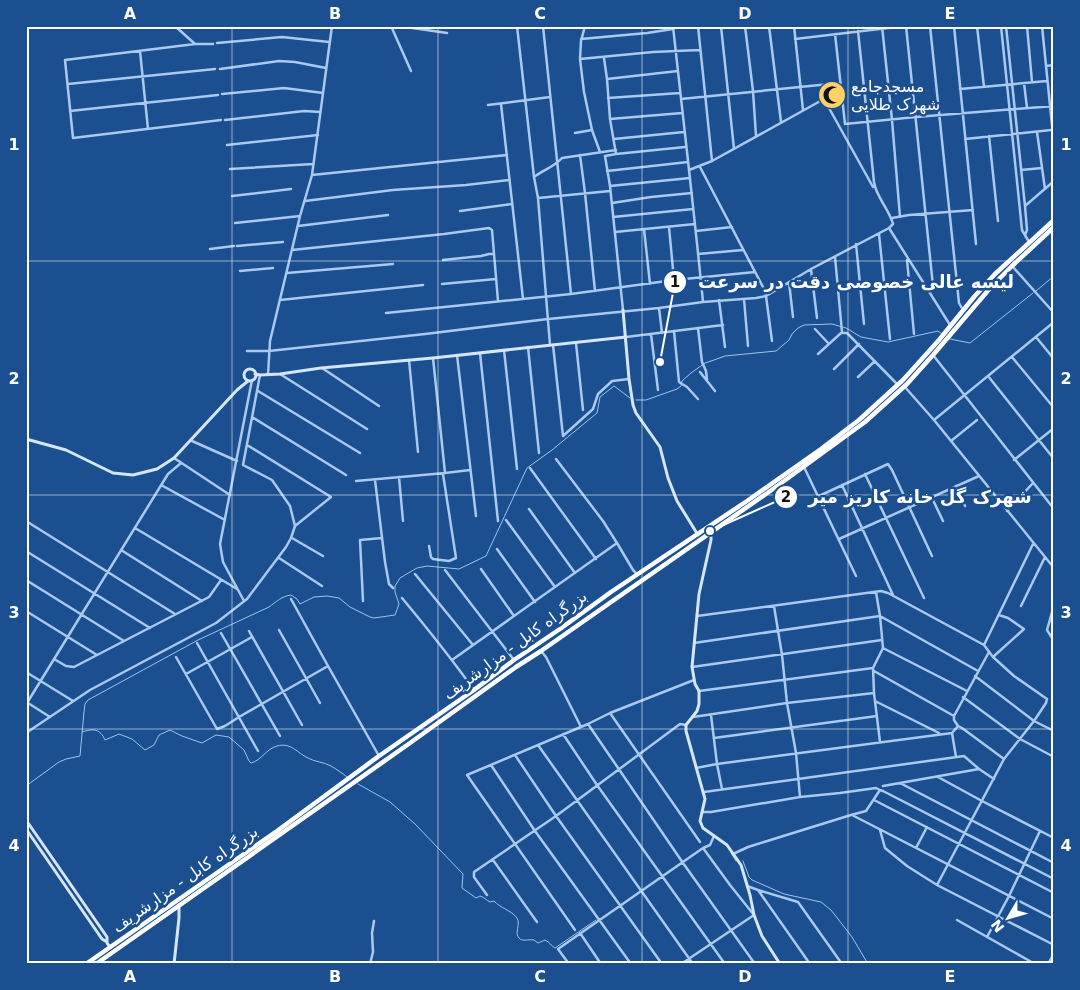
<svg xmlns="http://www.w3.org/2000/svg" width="1080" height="990" font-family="'DejaVu Sans',Vazirmatn,sans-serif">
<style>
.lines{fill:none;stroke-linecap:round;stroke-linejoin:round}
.stream{stroke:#9cc4f0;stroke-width:1}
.street{stroke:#a9c9ee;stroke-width:2.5}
.secondary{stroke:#d6e6fa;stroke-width:3}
.highway{stroke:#fff;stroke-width:4.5}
.grid{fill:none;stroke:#fff;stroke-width:1;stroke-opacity:0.55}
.labels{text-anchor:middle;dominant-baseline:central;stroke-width:5;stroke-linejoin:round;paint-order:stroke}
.poi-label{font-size:16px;fill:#fff;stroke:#1b4f8f;text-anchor:start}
.street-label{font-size:16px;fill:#fff;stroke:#1b4f8f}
.leader{fill:none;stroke:#fff;stroke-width:2}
.callout-dot{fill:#fff;stroke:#1b4f8f;stroke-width:2}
.mark-label{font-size:15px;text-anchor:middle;font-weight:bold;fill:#111}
.callout-label{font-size:18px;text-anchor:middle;font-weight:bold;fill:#fff;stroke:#1b4f8f;stroke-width:5;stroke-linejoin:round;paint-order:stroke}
.neatline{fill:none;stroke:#fff;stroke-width:2}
.grid-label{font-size:16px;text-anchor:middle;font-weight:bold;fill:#fff}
</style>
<rect width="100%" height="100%" fill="#1b4f8f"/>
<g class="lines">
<path class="stream" d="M1036,291L1054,276
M950,339L970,343L1033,293
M636,400H646L677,389L681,386L682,381L691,373L705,363L714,360L725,356L776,351L789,340L792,334L798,328L804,325L832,324L846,328L861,337L888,342L938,331L942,334
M82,732C94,728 100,729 105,740L119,734L132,739L145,750L154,745L159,735L170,730L182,736L202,743L216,735L229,737L244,750L249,761L251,763C262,760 266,749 277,746C291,742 297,753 308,758C315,762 324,762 331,766C336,769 342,773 347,777
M358,784L390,802L415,824L463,874L462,888L476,898L480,896C484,897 486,900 490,902L494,901C500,908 511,910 517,918C521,924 514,933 519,938C522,942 529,939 534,940L538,943L545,940C550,942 551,946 555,948L596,920
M26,786L59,762L66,759L80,756L84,712L85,704L88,700L198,640L269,607C276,602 282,596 291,595L297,599L300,604L314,597L327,596L339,598L350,607L370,617L374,618L395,615L399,604L395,592V586L400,578L410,572L417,568L427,566L459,569L486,556L527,468L552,450L597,413L600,397L614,386L630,398
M731,853L736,861
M743,861L749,877L752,880L784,894L821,902L831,910L852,937L868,964"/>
<path class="street" d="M175,26L195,44
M391,26L411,71
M399,26L447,33
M517,26L534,177L538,198L550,345
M543,26L571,294
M585,26L581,41L580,59L584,92L592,130L600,152
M673,26C683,118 694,210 703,302
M698,26L712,161
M721,26L734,149
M745,26L753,91L756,136
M769,26L781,122
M794,26L803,110
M882,26L892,120L900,217
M906,26L933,286L930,293
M930,26L959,303L963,310
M954,26L976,244
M977,26L984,87
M1001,26L1022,230L1029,242
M1006,26L1025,206L1027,230L1025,235
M1027,26L1032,82
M1042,26L1054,145
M835,34L845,124L916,117L1054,106
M581,39L647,33L673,29
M795,39L905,26
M217,43L282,37L329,42
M213,44H195L65,60L73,138L221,120
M140,51L148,129
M604,58L607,79L610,119L616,154
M580,59L653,52L700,50
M1046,66L1054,65
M220,69L279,61L295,62L326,68
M607,79L678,71
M1024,83L1027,108
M68,84L215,69
M960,89L1047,81
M222,94L284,88L323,93
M608,98L680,93
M681,99L840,83
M501,104L523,299
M488,105L550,97
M70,111L218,95
M610,119L682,113
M225,120L304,111L320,112
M1037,132L1045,189
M575,133L592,130
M989,136L998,221
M614,139L684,132
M965,139L1051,130
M227,145L318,135
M580,155L585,193L595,291
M700,167L764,289L766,296L772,341
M230,169L313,164
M689,170L712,161L824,99L873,187
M1021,170L1042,168
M607,171L688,162
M312,175L507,155
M534,177C543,170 554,167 562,158L616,150
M610,186L690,178
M232,196L291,189
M538,198L610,191
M305,201L393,190L466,185L509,180
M612,203L651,197L692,193
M1025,206L1054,181
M460,211L512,204
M613,217L693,209
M892,218L909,215L973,210
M235,223L300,216
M298,226L388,215
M669,227L674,280
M889,228L950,325
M644,229L650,284
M696,231L732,227
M615,232L695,224
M879,234L890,339
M856,244L864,324
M237,246L283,242
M210,249L234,246
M292,250L444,234L489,228L492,230L498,301
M698,254L743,250
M835,257L842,332
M443,260L481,256L489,254H494
M907,260L914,334
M1012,266L1054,313
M811,269L817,318
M240,271L273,268
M287,273L393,264
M789,282L793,317
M442,284L496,279
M744,299L748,346
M280,300L423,285
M719,300L725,347
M659,308L662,333
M623,310L610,186L605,156L616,154L685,147
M386,313L571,294L674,280L755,272
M698,328L702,362L706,371L707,380
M815,329L829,344
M674,331L679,382L687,387L698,399
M651,334L658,390
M626,337L723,325
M1036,337L1054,359
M576,343L583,410
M553,345L563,436L593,409L598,394L610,383L612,381L629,379
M528,347L539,453
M504,350L517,469
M247,351H269L425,334L548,319L659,308L703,302L756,298L766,296L811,269L889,228L893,224C889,209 876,197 874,182L858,31
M480,353L498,521
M818,354L841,333H847L898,385
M457,355L476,516
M933,355L1054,509
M1012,357L1054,408
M433,358L445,473
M409,360L418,452
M322,368L379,406
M834,369L859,344
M700,372L715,391
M280,374L367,429
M268,375L270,341L300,216L312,175L332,26
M988,376L1054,459
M858,377L875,361
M904,386L934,420L1054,568
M258,391L360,453
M252,417L346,475
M934,420L1054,322
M192,441L237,461
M951,441L977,420
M247,445L331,497L295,526
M174,458L230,495
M556,459L603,521L617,543L633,570L637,574
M1014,460L1054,428
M804,467L856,576
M530,468L596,559
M865,474L924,598
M399,477L403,521
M375,480L385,562L389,584L393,588
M356,481L445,473L470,470
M161,485L225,520
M842,485L893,595
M956,486L965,506
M819,496L888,464L892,470L932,556
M932,498L943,521
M529,509L575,573
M1007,511L1033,483
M506,520L555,587
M26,521L175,614
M135,528L237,589
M292,538L323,556
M839,539L979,476
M429,546L431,557L433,559L449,561L456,558L443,474
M497,549L535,602
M121,550L202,601
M26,551L150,628
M279,558L322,586
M481,569L514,616
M445,570L514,660
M415,574L473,645
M26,580L124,641
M876,592L880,616L883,648L873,668L874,693L880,742
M402,598C427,628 451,658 474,690
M291,599L328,666L379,756
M244,601L223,562L220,544L252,380
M363,601L360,540L382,538
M1054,605L1047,630L1054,641
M774,606L782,655L787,703L796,753L800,797
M1021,606L1045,557
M26,611L97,655
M697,616L881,591L888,593L984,645L993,657L1014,676L1047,699L1046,703L1034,721L1004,759L937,885
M279,630L320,703
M249,631L302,725
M221,633L280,736
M197,643L258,751
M694,643L880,616L978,671
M984,645L1033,544
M883,648L967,691
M541,651L546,657L581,727
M989,652L954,716V720L958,726L962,728L1004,759
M176,657L217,729L225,726L239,717L328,666
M993,657L1024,629L1008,618L999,615
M54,659L66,666L74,667L209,597L221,580
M452,660L617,543
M692,667L882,640
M874,671L954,716
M26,672L73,701
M186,674L252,637
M975,676L1034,721L1054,731
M699,691L873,668
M963,697L1020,739L1054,757
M875,701L939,733
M27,703L168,474L181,463
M28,703L50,717
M610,713L700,842
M711,715L717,764L722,789
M693,717L787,703L874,693
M588,724L683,863L755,964
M26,733L90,690L216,623L247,599L286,547L291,538L295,526L290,506L272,480L243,465L260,375
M563,734L597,785L725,964
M714,738L877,716
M538,745L693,964
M515,755L556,816L662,964
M956,757L952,733L958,726
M491,765L535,831L631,964
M696,768L717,764L952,733
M938,777L982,801L1054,838
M900,783L1054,863
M883,786L979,769
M704,792L964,756L979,769L994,779
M874,800L1054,893
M703,812H711L800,797L840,793L876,788L880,790
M852,815L1054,919
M880,830L885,848L907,866L937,885L1054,945
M916,848L927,827
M733,854L748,847L851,815L866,811L880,790L883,791L1054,879
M493,860L537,922
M747,886L758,890L810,964
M758,890L798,902L842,964
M487,895L474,877V872L556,816L680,724L686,725
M957,920L1035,964
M575,930L467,775L588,724L610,713L694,680
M580,933L601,964
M987,937L1009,896L1040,831
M370,964L373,952L372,933L374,921
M569,964L558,949L703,848L710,845L714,836
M681,964L754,915L730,885L703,848
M1048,964L1054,954"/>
<path class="secondary" d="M623,310L629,379L633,405L636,413L660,447L668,478L677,501L698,535
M244 375a6 6 0 1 1 12 0a6 6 0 1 1-12 0Z
M255,374L260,375L280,374L321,368L433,358L626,337
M26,439L66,450L113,473L133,475L157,469L174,458L237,390L248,381
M706,528L711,536V540L699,594L692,667L695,684L699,691V704L697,711L686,725V731L705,799L700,821L703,828L727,845L741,865L750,895L754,915L762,936L780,964
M26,820L107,937V943L110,947
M26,829L102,939L107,942
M174,964L179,918V905"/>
<path class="highway" d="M86,964L277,831L379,756L474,690L514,660L560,629L611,592L747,501L821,449L859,420L903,380L939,340L974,297L995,274L1054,220
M96,964L410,743L516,667L541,651L773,489L865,422L907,384L933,355L991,287L1012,266L1054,227"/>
</g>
<path class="grid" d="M232,26V964M438,26V964M642,26V964M848,26V964M26,261H1054M26,495H1054M26,729H1054"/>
<defs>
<g id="mosque-disc" transform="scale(1.4375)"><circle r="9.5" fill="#ffd166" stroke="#1b4f8f"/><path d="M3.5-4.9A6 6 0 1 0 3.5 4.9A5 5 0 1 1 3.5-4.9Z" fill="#111"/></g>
</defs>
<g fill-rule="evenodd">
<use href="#mosque-disc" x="832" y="95"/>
</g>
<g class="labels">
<g class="poi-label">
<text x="851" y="86">مسجدجامع<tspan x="851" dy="18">شهرک طلایی</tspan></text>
</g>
<g class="street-label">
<text transform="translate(515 645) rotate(-36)">بزرگراه کابل - مزارشریف</text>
<text transform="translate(185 879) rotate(-35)">بزرگراه کابل - مزارشریف</text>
</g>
</g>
<path class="leader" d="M660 362L675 282M710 531L786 497"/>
<g class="callout-dot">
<circle cx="660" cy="362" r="5"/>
<circle cx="710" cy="531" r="5"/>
<circle cx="675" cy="282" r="12"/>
<circle cx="786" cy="497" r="12"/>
</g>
<g class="mark-label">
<text x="675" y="287">1</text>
<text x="786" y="502">2</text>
</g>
<g class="callout-label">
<text x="856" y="288">لیسه عالی خصوصی دقت در سرعت</text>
<text x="920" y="503">شهرک گل خانه کاریز میر</text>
</g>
<rect width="1080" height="990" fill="none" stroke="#1b4f8f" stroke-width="55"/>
<g transform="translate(1008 918) rotate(232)" stroke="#1b4f8f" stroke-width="4" paint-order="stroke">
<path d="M0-4L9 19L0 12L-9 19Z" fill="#ffffff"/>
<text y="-8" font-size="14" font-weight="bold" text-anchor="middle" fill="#ffffff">N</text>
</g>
<rect x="28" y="28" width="1024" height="934" class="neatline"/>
<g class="grid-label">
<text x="130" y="19">A</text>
<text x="335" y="19">B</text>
<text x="540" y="19">C</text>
<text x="745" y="19">D</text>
<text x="950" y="19">E</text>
<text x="14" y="150">1</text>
<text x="1066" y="150">1</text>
<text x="14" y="384">2</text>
<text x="1066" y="384">2</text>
<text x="14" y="618">3</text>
<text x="1066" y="618">3</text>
<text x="14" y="851">4</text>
<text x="1066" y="851">4</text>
<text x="130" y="982">A</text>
<text x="335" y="982">B</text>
<text x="540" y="982">C</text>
<text x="745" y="982">D</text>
<text x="950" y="982">E</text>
</g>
</svg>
